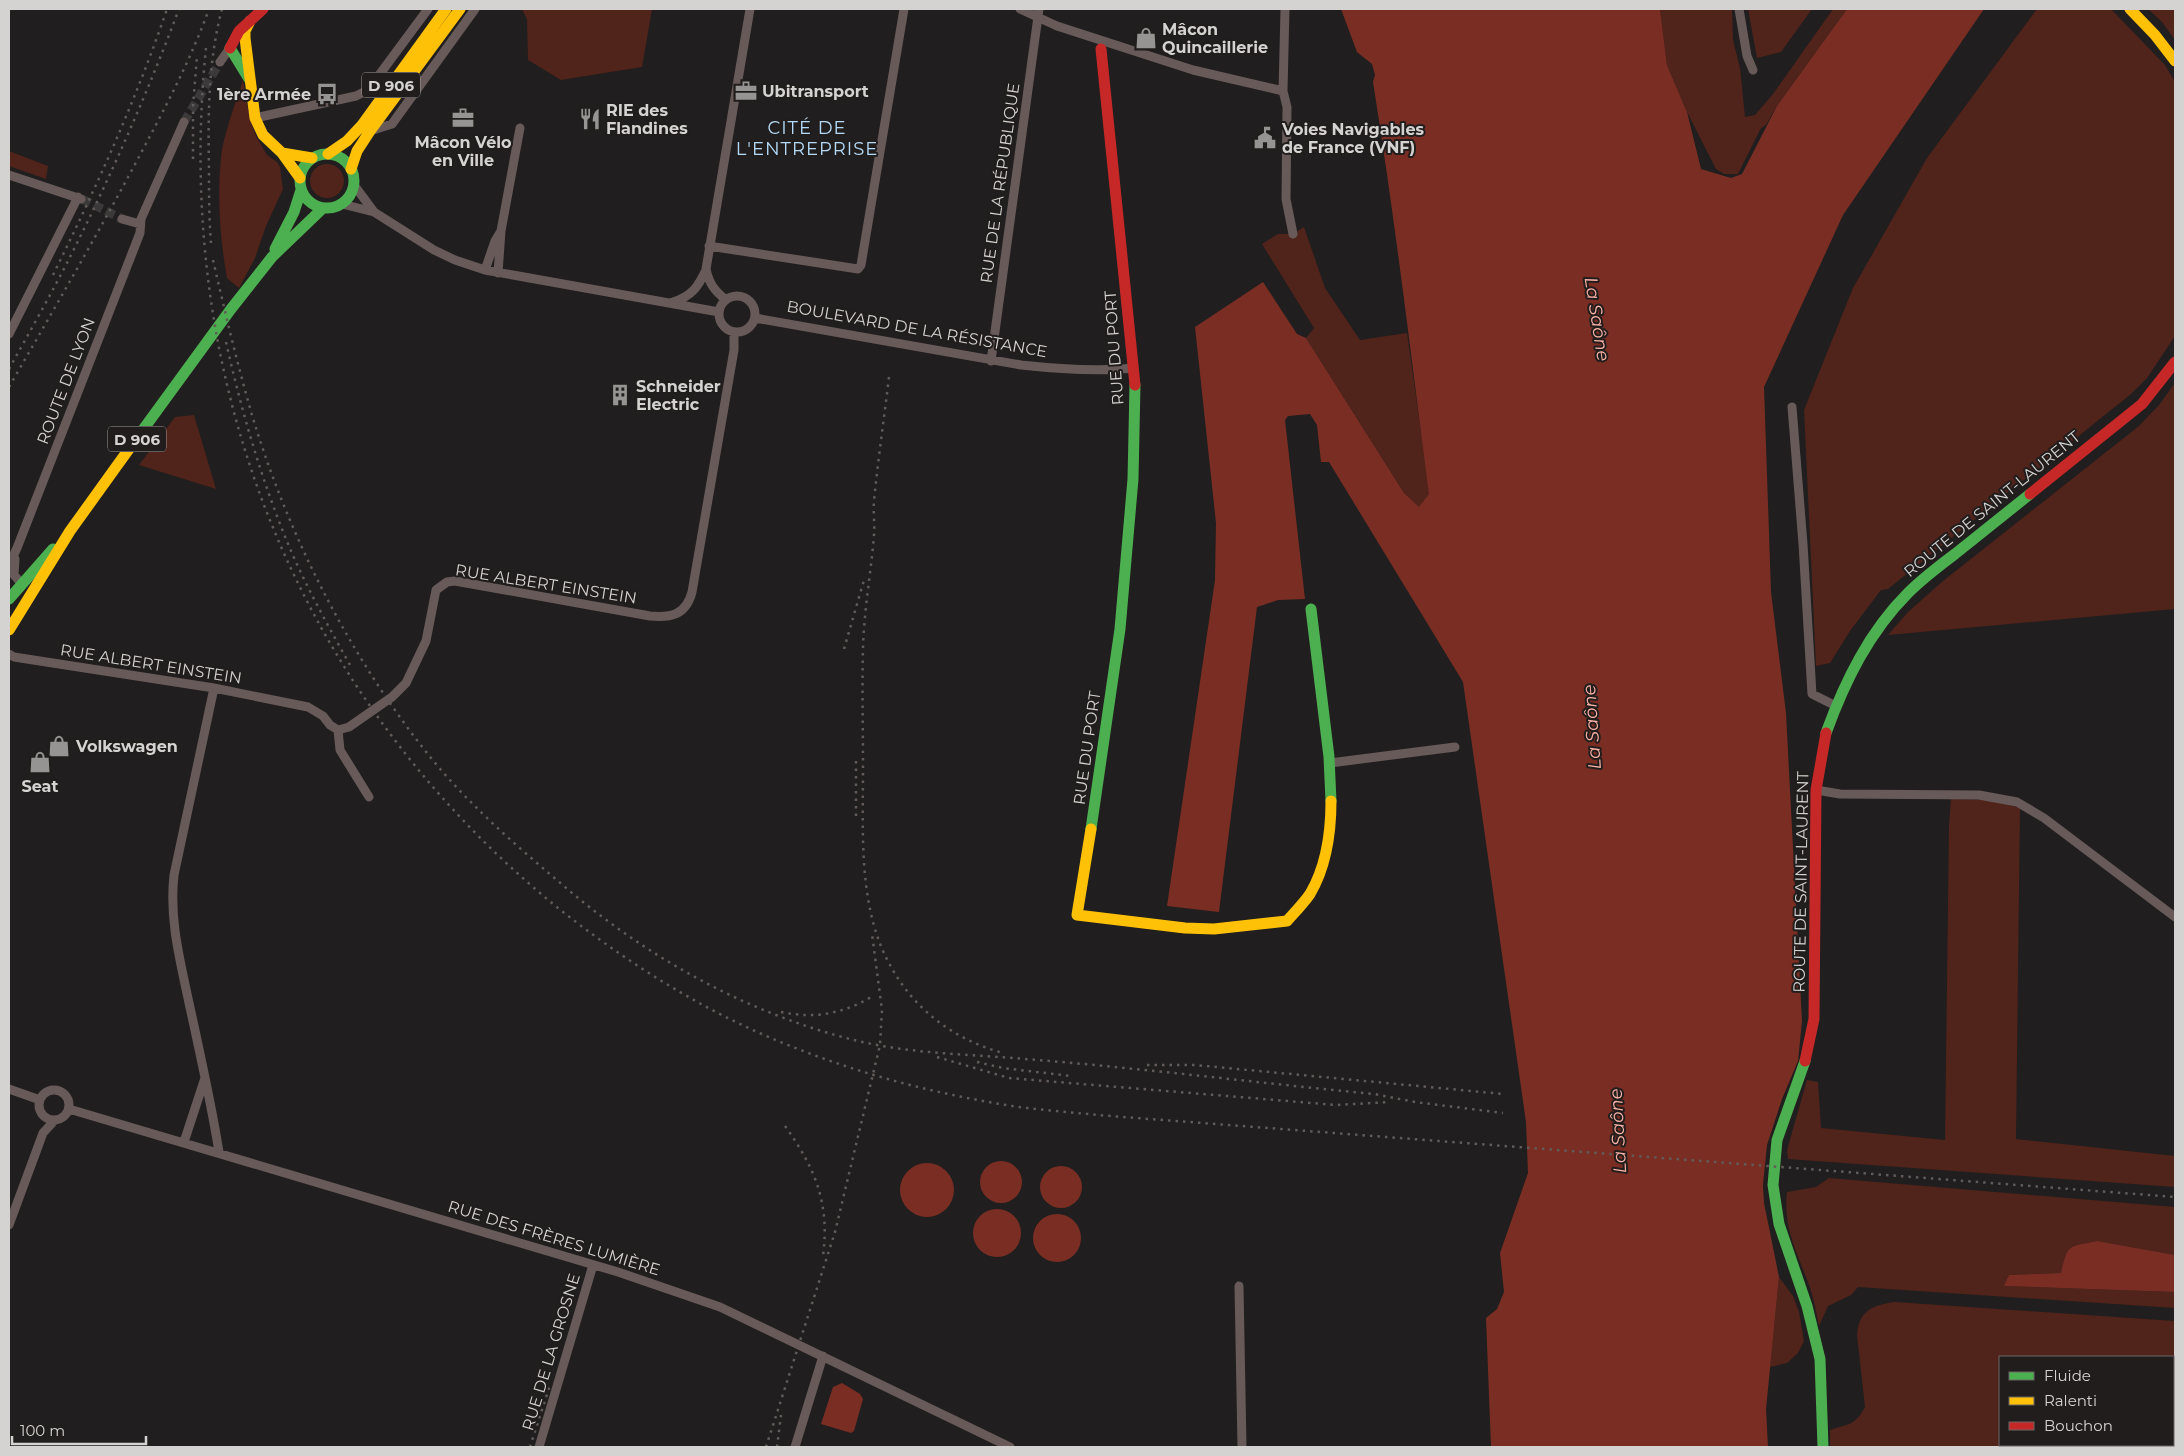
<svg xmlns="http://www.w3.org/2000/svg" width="2184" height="1456" font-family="Montserrat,sans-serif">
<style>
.green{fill:#50231b;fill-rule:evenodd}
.water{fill:#7a2e23}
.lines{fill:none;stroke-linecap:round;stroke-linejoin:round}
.street-tunnel{stroke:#3b3939;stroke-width:9;stroke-dasharray:9 4.5;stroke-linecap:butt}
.street{stroke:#675a59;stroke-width:9}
.fast{stroke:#4caf50;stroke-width:11}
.slow{stroke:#ffc107;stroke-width:11}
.jam{stroke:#c62828;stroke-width:11}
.rail{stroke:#625b5a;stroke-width:2.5;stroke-dasharray:2.5 5;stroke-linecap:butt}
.labels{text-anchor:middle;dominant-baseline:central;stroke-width:4;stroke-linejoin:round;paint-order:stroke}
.shield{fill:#211d1d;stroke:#9f9c9c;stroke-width:1}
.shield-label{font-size:15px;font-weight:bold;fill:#d5d3d2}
.poi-label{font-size:16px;font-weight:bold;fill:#d5d3d2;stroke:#211d1d;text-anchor:start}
.street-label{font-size:16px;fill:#d5d3d2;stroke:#211d1d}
.neighbourhood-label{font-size:18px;letter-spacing:1px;fill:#b3dbf9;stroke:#211d1d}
.water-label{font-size:18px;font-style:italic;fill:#fcb3a5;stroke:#211d1d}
</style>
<rect width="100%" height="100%" fill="#201e1e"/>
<path class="green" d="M522,9H652L642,67L561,80L528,60L527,19Z
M1660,9H1732L1733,40L1740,68L1745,117L1755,115L1773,94L1833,9H1847L1777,106L1766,125L1761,128L1738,174H1724L1716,169L1687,112L1667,65Z
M1748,9H1812L1781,52L1757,58Z
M2037,9H2111L2165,65L2175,82V336L2147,378L2131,394L1888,589L1881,590L1850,631L1830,663L1816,666L1804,410L1853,288L1927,158Z
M2148,9H2175V40L2162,22Z
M243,80L250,120L256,136L267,155L277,162L280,167L283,189L266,226L255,258L239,288L227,278C220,240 217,197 221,158C223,136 236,102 243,80Z
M9,151L48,166L46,179L9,166Z
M310 181a17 17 0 1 1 34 0a17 17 0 1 1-34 0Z
M1304,227L1325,288L1360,340L1407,333L1430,494L1419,508L1404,493L1306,338L1314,328L1262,244L1278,234H1293Z
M2175,383V609L1888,635L1908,612L1943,581L2139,426L2159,405Z
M194,415L216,489L139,465L175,417Z
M1951,799L1992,800L2020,808L2016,1139L2175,1156V1187L1788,1159L1787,1150L1807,1080L1818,1082L1821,1128L1945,1140L1949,824Z
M1829,1178L2175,1207V1255L2096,1241L2074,1246L2061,1273L2009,1275L2005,1286L2175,1292V1308L1858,1287L1851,1295L1828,1306L1819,1326C1816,1312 1814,1298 1809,1285C1797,1252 1783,1228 1787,1192L1816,1187Z
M1779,1277L1793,1296L1799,1312L1804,1341L1798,1353L1787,1363L1770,1367Z
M1895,1302L2175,1321V1447H1830V1430C1848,1424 1855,1426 1865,1407L1857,1335C1859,1310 1873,1305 1895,1302ZM2000,1357H2173V1445H2000Z"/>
<path class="water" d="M1341,9H1660L1667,65L1687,112L1701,169L1731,178L1742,174L1777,106L1847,9H1984L1843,215L1764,387L1771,592L1786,713L1802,1021L1798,1061L1782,1099L1767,1145L1763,1185L1764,1203L1779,1277L1766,1409L1768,1447H1491L1486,1318L1497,1309L1504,1292L1500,1253L1528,1173L1526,1122L1463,682L1329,462H1321L1317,425L1310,414L1288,416L1285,420L1305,599L1278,600L1257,607L1219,912L1167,906L1215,580L1216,523L1195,327L1263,282L1297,334L1306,338L1404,493L1419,507L1429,494C1411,356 1395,219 1373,82L1375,75L1372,64L1357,52Z
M980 1182a21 21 0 1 1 42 0a21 21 0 1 1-42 0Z
M900 1190a27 27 0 1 1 54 0a27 27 0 1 1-54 0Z
M1040 1187a21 21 0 1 1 42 0a21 21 0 1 1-42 0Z
M973 1233a24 24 0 1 1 48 0a24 24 0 1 1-48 0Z
M1033 1238a24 24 0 1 1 48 0a24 24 0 1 1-48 0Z
M2097,1241L2175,1255V1292L2004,1286L2009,1275L2061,1273C2068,1244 2067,1247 2097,1241Z
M842,1383L860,1394L863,1399L854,1431L851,1433L821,1424L833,1387Z"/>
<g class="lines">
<path class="street-tunnel" d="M184,122L220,62
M82,199L122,219"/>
<path class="street" d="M1020,9L1057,26L1193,70L1283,91
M1285,9L1283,91L1287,107L1286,199L1293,234
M1739,9L1747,56L1753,70
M220,62L230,48
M255,118L356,96L368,90L428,9
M370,131L392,124L475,9
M9,175L81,199
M354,185L374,212
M342,204L374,212L434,250L455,260L485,270L719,312
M122,219L140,224
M501,231L520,128
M709,246L858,269L861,265L904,9
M485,270L495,241L501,231L498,273
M719 314a18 18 0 1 1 36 0a18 18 0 1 1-36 0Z
M726,300C715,291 709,284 706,269L750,9
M673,302C692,296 698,287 706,270
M755,318L1021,365C1058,369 1096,372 1133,368
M9,334L78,197
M991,361L1039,9
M1792,407L1803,544L1812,694L1836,706
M15,559L14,575L21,583
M9,565L17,548L140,233L141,219L184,122
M9,654L14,657L214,688L308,707L323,716L330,725L338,730L349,727L392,697L406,683L426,641L436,590L447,582L455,581L650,616C671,618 686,615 692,592L734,350V332
M214,688L174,875C169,919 180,960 189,1003C200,1053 211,1102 219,1152
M338,730L340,750L369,797
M1330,763L1455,747
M1816,790L1840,794L1979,795L2017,802L2044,818L2175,917
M9,1089L40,1100
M39 1105a15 15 0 1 1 30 0a15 15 0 1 1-30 0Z
M69,1109L618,1272L720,1307L1010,1447
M184,1142L205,1078
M9,1225L43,1133L55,1120
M1239,1286L1242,1447
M539,1447L593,1265
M795,1447L823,1356"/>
<path class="fast" d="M230,48L249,79
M300 181a27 27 0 1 1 54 0a27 27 0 1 1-54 0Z
M275,249L294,212L301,190
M134,442L231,309L272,257L323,208
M9,599L53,549
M1311,609L1329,757L1331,801
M1826,733C1845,681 1869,632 1908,593C1923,578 1939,566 1955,554C1980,534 2005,514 2030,494
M1091,829L1120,629L1133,479L1135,385
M1805,1061L1777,1140L1773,1185L1779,1224L1807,1306L1820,1359L1823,1447"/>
<path class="slow" d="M2130,9L2155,35L2175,61
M250,21L245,31V38L255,118L263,135L282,153L300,178
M282,153L312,158
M328,154L347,141L362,125L446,9
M351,169L357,151L370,131L460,9
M9,630L70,531L134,442
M1091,829L1077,915L1185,928L1214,929L1287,921C1295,912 1303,904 1310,894C1326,867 1331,833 1331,801"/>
<path class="jam" d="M230,48L239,31L263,9
M1101,49L1135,385
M2030,494L2142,404L2175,362
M1805,1061L1814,1019L1816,790L1826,733"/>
<path class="rail" d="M206,48C172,382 297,696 558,908C630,965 708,1014 793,1047C863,1075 937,1094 1012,1106C1040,1110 1069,1112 1097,1115L2175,1197
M193,159V106L197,56
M211,243C209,219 209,194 209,170C208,116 208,61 222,9
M213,260C225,312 237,363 252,415C288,535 349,655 427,753C465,801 512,842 558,881C644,956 747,1014 858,1041C912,1054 969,1054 1025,1059C1141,1068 1258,1083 1374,1094L1415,1102L1503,1113
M53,275C96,188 136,100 167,9
M226,342C241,409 260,475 286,539C304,583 327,624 350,665
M9,369C29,333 50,296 69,259C110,178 147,94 179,9
M889,377C884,419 878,460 874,501C873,512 875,524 874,535C871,573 864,610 863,648C862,688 863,729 863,769C863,832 858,908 890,965C914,1010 955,1040 1003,1053
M9,387C54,309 99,232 141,153C166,106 191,59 209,9
M844,649L864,580
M856,761V821
M781,1012C814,1019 843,1014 873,996
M937,1057L1009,1078L1336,1105L1390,1102
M977,1062L1003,1068L1071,1076
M1147,1065H1195L1503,1094
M785,1126C815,1168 830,1203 823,1256
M530,1447L550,1385
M766,1447L835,1232L880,1045L882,1010L872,934
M777,1447L781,1415"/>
</g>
<defs>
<g id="shop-bare" transform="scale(1.725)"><path d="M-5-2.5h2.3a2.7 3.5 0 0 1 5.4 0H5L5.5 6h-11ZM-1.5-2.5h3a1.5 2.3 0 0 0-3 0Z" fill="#969493" stroke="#211d1d" stroke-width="2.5" paint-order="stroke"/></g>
<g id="office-bare" transform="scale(1.725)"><path d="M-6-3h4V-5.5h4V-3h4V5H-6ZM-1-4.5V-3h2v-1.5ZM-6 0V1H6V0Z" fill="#969493" stroke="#211d1d" stroke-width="2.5" paint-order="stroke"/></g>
<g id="bus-bare" transform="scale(1.725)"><path d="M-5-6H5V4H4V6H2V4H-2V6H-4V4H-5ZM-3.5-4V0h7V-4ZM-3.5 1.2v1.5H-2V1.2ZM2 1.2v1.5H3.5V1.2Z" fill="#969493" stroke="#211d1d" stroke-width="2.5" paint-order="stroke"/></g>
<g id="restaurant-bare" transform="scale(1.725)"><path d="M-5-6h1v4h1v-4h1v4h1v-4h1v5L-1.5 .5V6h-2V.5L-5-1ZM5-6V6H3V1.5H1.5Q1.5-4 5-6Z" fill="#969493" stroke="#211d1d" stroke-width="2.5" paint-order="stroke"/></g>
<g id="civic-bare" transform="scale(1.725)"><path d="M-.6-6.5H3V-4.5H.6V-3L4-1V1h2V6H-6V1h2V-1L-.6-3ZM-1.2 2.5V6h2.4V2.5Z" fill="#969493" stroke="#211d1d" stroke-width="2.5" paint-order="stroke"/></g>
<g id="building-bare" transform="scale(1.725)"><path d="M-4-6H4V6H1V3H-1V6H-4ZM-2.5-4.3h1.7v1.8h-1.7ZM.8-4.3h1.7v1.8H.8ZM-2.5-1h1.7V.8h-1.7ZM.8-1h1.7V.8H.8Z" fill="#969493" stroke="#211d1d" stroke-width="2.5" paint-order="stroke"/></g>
</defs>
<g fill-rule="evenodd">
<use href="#shop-bare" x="1146" y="38"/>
<use href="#office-bare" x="746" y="91"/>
<use href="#bus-bare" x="327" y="94"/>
<use href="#office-bare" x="463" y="118"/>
<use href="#restaurant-bare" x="590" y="119"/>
<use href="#civic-bare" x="1265" y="138"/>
<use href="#building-bare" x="620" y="395"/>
<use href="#shop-bare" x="59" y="746"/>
<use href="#shop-bare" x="40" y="762"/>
</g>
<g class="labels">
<g class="shield">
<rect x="362" y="72.5" width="58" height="25" rx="4"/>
<rect x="108" y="426.5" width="58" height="25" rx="4"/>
</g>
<g class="shield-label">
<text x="391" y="85">D 906</text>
<text x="137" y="439">D 906</text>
</g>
<g class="poi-label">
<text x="1162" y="29">Mâcon<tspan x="1162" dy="18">Quincaillerie</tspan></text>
<text x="762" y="91">Ubitransport</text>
<text x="311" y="94" text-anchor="end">1ère Armée</text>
<text x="606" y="110">RIE des<tspan x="606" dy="18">Flandines</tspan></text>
<text x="1282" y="129">Voies Navigables<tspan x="1282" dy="18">de France (VNF)</tspan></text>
<text x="463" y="142" text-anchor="middle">Mâcon Vélo<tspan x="463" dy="18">en Ville</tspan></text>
<text x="636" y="386">Schneider<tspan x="636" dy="18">Electric</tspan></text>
<text x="76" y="746">Volkswagen</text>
<text x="40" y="786" text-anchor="middle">Seat</text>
</g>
<g class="street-label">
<text transform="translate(1000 183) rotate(-82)">RUE DE LA RÉPUBLIQUE</text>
<text transform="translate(917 329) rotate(10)">BOULEVARD DE LA RÉSISTANCE</text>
<text transform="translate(1114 348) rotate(-94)">RUE DU PORT</text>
<text transform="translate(66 381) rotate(-69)">ROUTE DE LYON</text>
<text transform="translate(1992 504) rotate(-39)">ROUTE DE SAINT-LAURENT</text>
<text transform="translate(546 584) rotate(9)">RUE ALBERT EINSTEIN</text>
<text transform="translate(151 664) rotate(9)">RUE ALBERT EINSTEIN</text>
<text transform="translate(1087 748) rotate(-82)">RUE DU PORT</text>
<text transform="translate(1801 882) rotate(-89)">ROUTE DE SAINT-LAURENT</text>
<text transform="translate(554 1238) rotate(17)">RUE DES FRÈRES LUMIÈRE</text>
<text transform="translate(551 1352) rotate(-73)">RUE DE LA GROSNE</text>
</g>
<g class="neighbourhood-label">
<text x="807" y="128">CITÉ DE<tspan x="807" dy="21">L'ENTREPRISE</tspan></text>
</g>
<g class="water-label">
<text transform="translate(1597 319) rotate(81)">La Saône</text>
<text transform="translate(1592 727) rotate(-94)">La Saône</text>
<text transform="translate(1618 1131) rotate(-93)">La Saône</text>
</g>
</g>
<rect width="2184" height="1456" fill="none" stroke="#d5d3d2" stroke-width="20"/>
<rect x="1999" y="1356" width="175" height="90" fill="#211d1d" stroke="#696665"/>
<rect x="2009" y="1372" width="25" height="8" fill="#4caf50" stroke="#696665"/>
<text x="2044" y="1381" font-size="15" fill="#d5d3d2">Fluide</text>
<rect x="2009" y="1397" width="25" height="8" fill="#ffc107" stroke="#696665"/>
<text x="2044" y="1406" font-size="15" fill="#d5d3d2">Ralenti</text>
<rect x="2009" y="1422" width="25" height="8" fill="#c62828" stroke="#696665"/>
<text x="2044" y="1431" font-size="15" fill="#d5d3d2">Bouchon</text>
<path d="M12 1436v8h134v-8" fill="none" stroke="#d5d3d2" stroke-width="2.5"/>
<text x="20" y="1436" font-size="15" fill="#d5d3d2" stroke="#211d1d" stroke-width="4" paint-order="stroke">100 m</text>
</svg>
